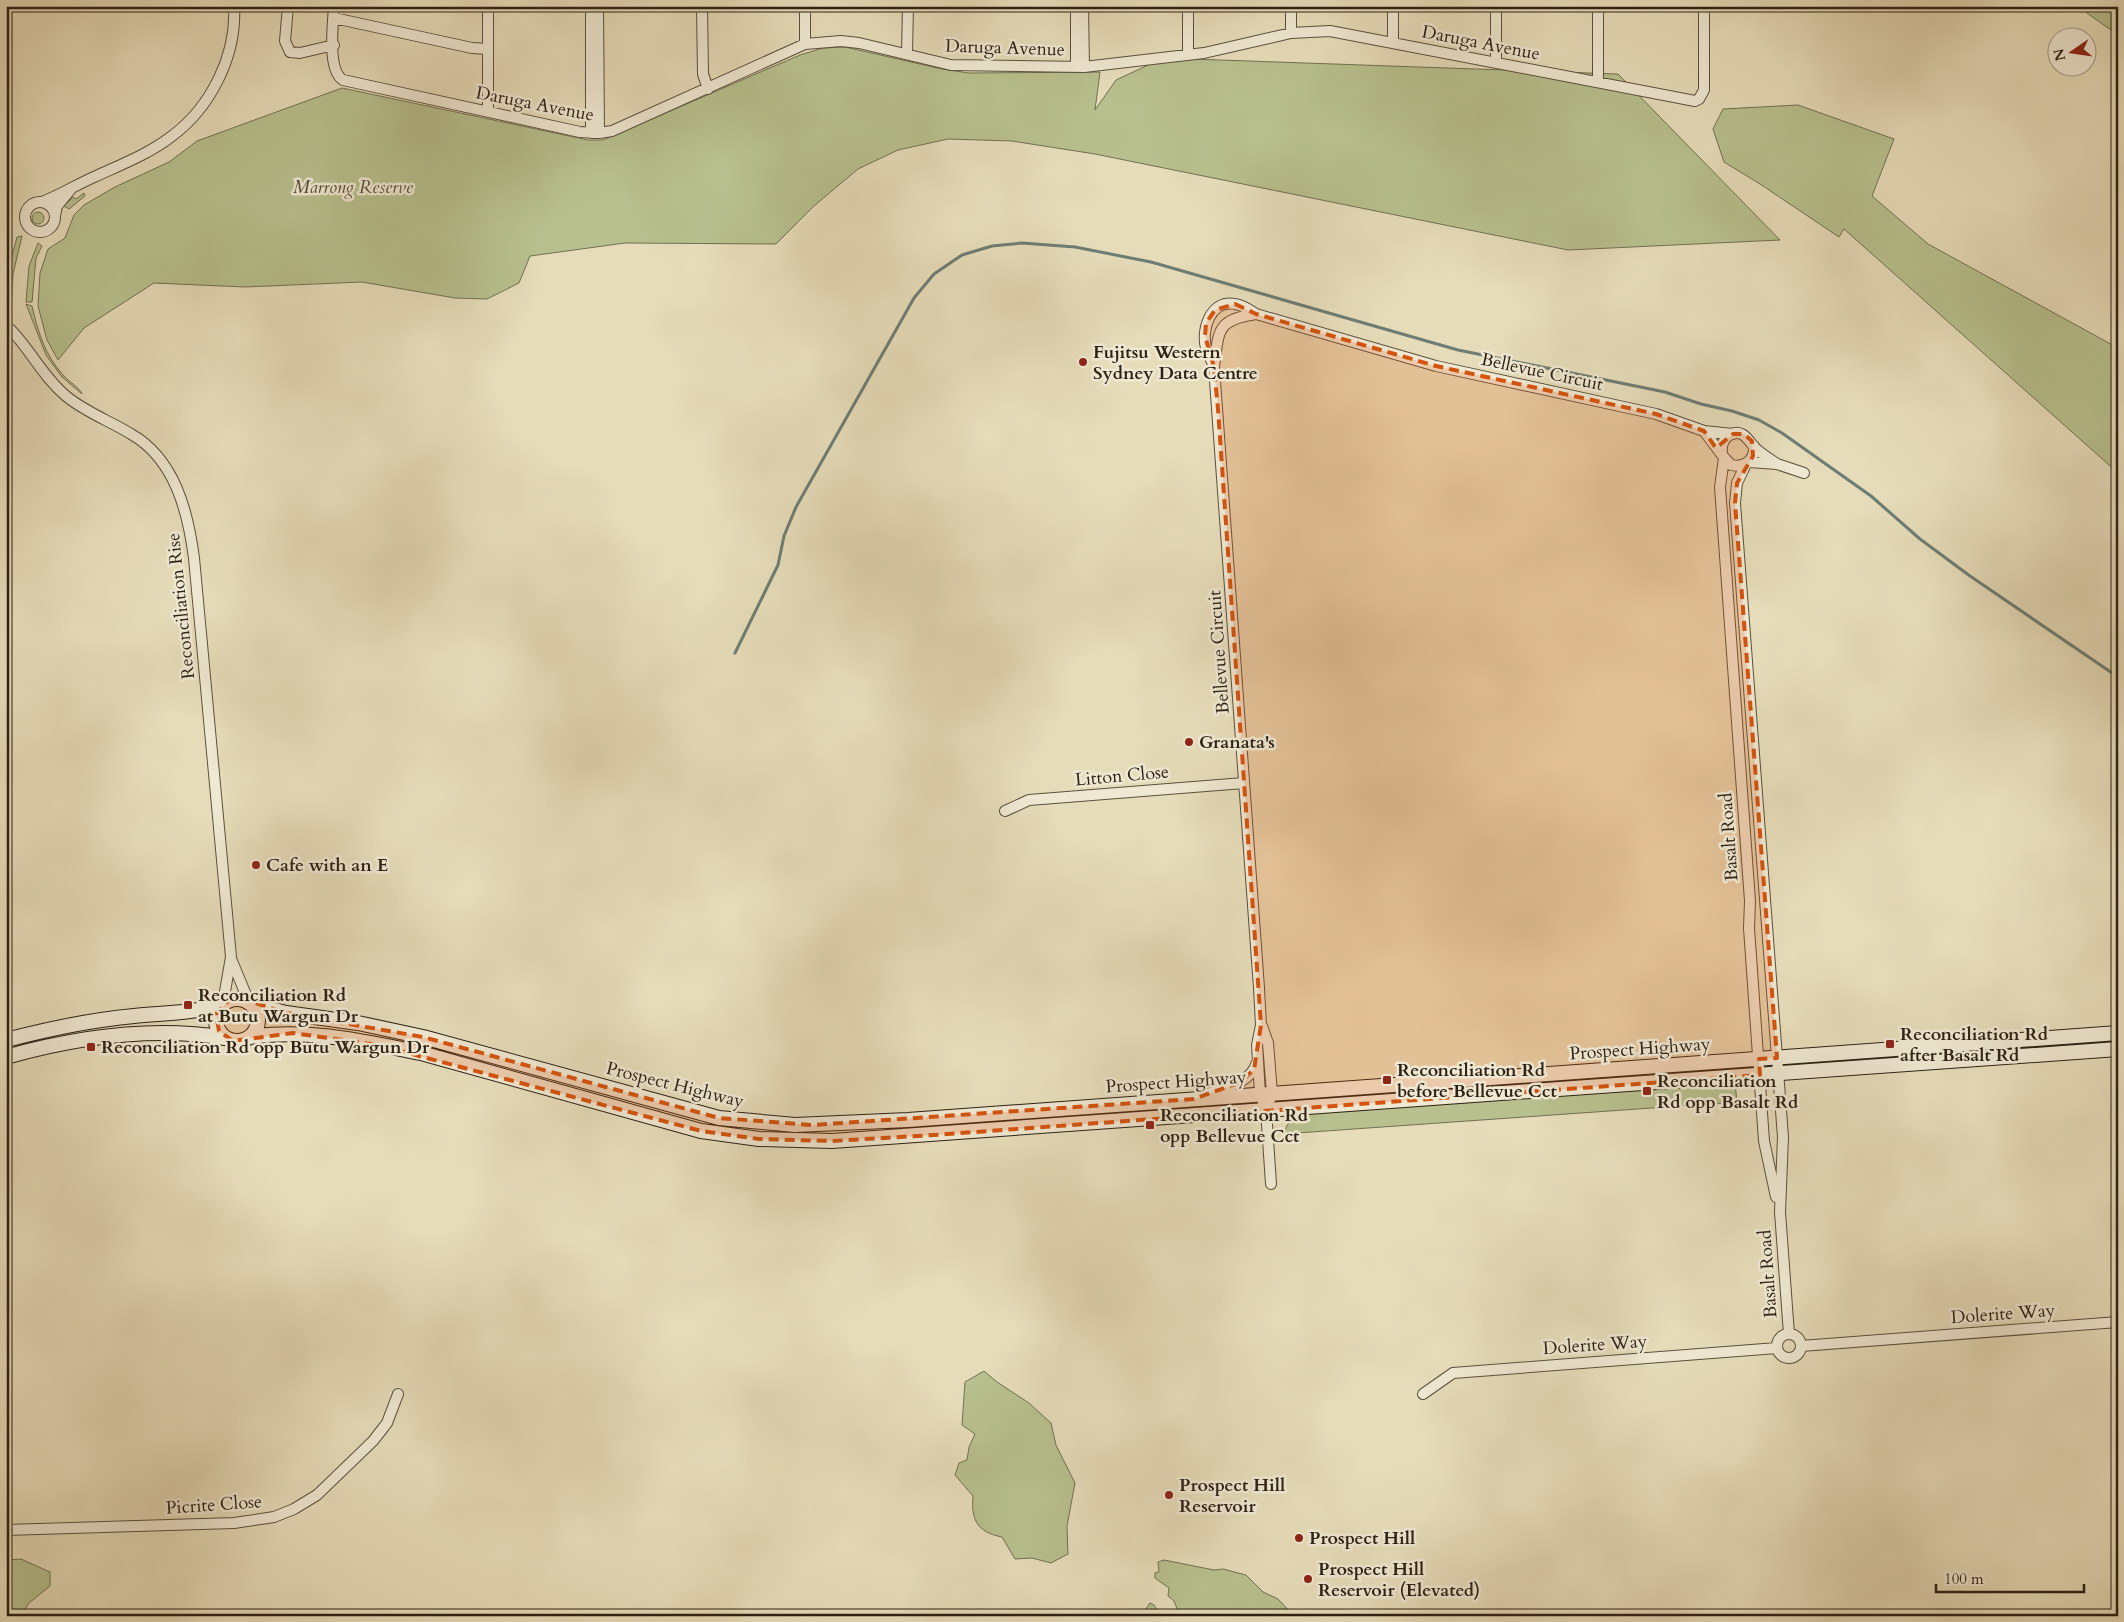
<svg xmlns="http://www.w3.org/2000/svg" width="2124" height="1622" font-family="Cardo,serif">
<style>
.green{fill:#b7c08e;stroke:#727052}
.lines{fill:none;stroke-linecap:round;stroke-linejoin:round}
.stream{stroke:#6d7d74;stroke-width:3}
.street-casing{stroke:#5b503e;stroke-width:12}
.secondary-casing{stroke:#2d2115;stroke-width:16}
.street{stroke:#efe8d2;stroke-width:10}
.secondary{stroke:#efe8d2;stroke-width:14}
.marked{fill:#d5530d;fill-opacity:0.2;stroke:#d5530d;stroke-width:4;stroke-dasharray:10 6;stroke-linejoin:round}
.poi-dot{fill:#8f2418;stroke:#efe8d2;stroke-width:2}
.labels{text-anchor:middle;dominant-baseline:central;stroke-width:5;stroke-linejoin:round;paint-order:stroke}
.street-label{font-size:18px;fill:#2d2115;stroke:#efe8d2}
.park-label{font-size:18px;font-style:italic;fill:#565139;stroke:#efe8d2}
.poi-label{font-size:18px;font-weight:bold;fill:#2d2115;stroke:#efe8d2;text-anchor:start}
</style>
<rect width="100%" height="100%" fill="#e6dcb9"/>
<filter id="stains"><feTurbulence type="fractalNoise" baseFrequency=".004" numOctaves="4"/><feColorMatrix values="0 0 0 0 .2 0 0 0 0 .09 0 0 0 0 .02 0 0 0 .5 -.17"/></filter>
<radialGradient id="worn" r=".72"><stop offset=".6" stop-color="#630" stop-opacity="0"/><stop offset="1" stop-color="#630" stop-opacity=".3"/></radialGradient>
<path class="green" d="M2077,6H2118V35Z
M845,47L942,69L969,73L1100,72L1095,110L1116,80L1163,58L1618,74L1780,240L1568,250L1095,154L1012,141L948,139L898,150L858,169L814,206L776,244L625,243L530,256L519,283L487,299L455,298L362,282L245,287L154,283L84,328L58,360L47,340L38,306L40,273L48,249L65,238L74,215L84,205L115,187L169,162L197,141L342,88L588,140H603L800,55L823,48Z
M1798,105L1894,139L1872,196L1928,244L2118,348V473L1844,229L1839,237L1760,184L1724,162L1713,129L1723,109Z
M84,193L85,196L69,209L64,206L73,197L76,199Z
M32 218a6 6 0 1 1 12 0a6 6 0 1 1-12 0Z
M22,236L13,274L12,297H6L10,264L17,237Z
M38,243L42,246L36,258L32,302H26L29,266Z
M26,304L32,306C38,332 45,355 63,375C68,381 80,388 82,394L62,377L46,355Z
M1735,1083L1737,1102L1283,1134L1288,1124L1301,1114Z
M984,1371L997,1382L1029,1403L1051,1423L1056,1445L1075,1483L1067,1526L1068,1554L1051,1563L1032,1558L1015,1559L1002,1537C977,1532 971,1520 973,1496L955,1475L959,1463L967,1460L969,1447L975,1434L962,1425L965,1382Z
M21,1559L50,1572V1586L28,1604L22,1616H6V1560Z
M1164,1560L1214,1570L1223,1569L1246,1575L1263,1592L1278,1599L1294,1616H1180L1174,1601L1168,1596L1169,1588L1155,1578V1573L1159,1572L1158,1562Z
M1150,1603L1154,1605L1161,1616H1141Z"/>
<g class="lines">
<path class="stream" d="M735,653L778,565L784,536L796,507L914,298L934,274L962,255L992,246L1022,243L1075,247L1151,262L1458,350L1665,392L1701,404L1732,411L1759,420L1782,433L1871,496L1920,539L1970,576L2118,677"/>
<g class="street-casing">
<path id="street" d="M288,6L285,41L290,52L300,53L334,45
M334,6C333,25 327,70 343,80L580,132L599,133L612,131L805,44L841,41L859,43L951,65L1084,67L1204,53L1291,33L1330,31L1695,101L1699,99L1704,90V6
M488,6V111
M591,6V133
M598,6L599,133
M702,6L703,74L708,89
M1024,6H1099
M1076,6V67
M1083,6L1084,67
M1188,6V55
M1291,6V33
M1393,6V42
M1496,6V63
M334,18L472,48L488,49
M805,44V6
M907,54L908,6
M1598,82V6
M42,202C60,195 76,185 94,177C120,165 149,154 172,136C211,107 237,55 234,6
M25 217a15 15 0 1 1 30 0a15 15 0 1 1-30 0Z
M55,216L57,206L71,189
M1256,314C1216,320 1219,330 1214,367L1259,988L1261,1025L1257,1045L1260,1094L1266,1110L1271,1184
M10,329C30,349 43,377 66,396C85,412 110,421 131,434C175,459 188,512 194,558L231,957L223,1003
M1214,366C1211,360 1208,354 1206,348C1201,329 1211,299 1235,304C1243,305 1250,310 1256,314L1436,366L1656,414L1704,431L1733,434
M1704,431L1722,455
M1754,446C1755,460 1745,468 1731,465L1722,455C1721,448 1722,441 1728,436C1741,427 1748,439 1754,447C1760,453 1770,459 1777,464
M1724,458L1720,487L1750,901L1749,928L1764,1141L1776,1197
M1749,462L1777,464L1804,473
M1746,464L1737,483L1735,503L1783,1137L1780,1212L1789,1334
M1005,811L1029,800L1244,783
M232,961L249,1002
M1262,1026L1268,1043L1272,1093L1270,1100
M1204,1095C1224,1088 1251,1084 1257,1062
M1777 1346a12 12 0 1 1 24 0a12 12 0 1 1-24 0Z
M1801,1346L2118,1322
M1423,1394L1453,1373L1777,1348
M6,1530L234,1523L274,1517L294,1509L317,1495L373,1441L387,1423L398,1394"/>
</g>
<g class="secondary-casing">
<path id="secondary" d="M216 1020a21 21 0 1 1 42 0a21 21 0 1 1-42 0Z
M251,1004L286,1013L358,1023L423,1037L719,1118L795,1125L908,1120L2118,1033
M250,1037C307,1028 366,1042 421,1053L701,1131L759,1139L832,1141L2118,1049
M6,1040C48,1029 91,1020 134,1016C164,1013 193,1013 222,1005
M6,1057C77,1037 152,1026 225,1038"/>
</g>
<use href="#street" class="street"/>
<use href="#secondary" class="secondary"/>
</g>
<path class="marked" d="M1235,304L1256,314L1436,366L1656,414L1704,431L1716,448L1733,434H1744L1752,441L1753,456L1737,483L1735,503L1777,1058L1759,1059L1760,1075L934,1135L832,1141L759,1139L701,1131L378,1045L293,1033L233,1041L219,1031L216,1014L229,1000L243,999L286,1013L423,1037L719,1118L812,1125L1194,1099L1238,1083L1254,1070L1261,1025L1218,409L1214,367L1205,336L1206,323L1215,310Z"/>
<g class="poi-dot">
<circle cx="1083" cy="362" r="5"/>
<circle cx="1189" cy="742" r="5"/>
<circle cx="256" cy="865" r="5"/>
<rect x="183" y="1000" width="10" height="10" rx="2.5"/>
<rect x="1885" y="1039" width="10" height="10" rx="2.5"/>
<rect x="86" y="1042" width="10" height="10" rx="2.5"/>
<rect x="1382" y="1075" width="10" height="10" rx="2.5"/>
<rect x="1642" y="1086" width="10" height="10" rx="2.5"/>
<rect x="1145" y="1120" width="10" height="10" rx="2.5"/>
<circle cx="1169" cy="1495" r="5"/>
<circle cx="1299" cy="1538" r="5"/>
<circle cx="1308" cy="1579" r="5"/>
</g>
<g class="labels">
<g class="street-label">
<text transform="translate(1481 43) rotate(11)">Daruga Avenue</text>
<text transform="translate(1005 48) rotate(2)">Daruga Avenue</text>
<text transform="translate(535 104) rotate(11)">Daruga Avenue</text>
<text transform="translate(1542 372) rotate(12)">Bellevue Circuit</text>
<text transform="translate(181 606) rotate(-96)">Reconciliation Rise</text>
<text transform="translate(1219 652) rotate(-94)">Bellevue Circuit</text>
<text transform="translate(1122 776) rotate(-5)">Litton Close</text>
<text transform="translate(1729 837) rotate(-94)">Basalt Road</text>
<text transform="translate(1640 1049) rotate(-4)">Prospect Highway</text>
<text transform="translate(1176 1082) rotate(-4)">Prospect Highway</text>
<text transform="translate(675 1085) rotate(14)">Prospect Highway</text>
<text transform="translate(1768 1274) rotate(-94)">Basalt Road</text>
<text transform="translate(2003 1314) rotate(-4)">Dolerite Way</text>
<text transform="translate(1595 1345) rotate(-4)">Dolerite Way</text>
<text transform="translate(214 1505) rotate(-4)">Picrite Close</text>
</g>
<g class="park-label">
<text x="353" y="187">Marrong Reserve</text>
</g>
<g class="poi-label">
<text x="1093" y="352">Fujitsu Western<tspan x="1093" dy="21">Sydney Data Centre</tspan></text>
<text x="1199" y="742">Granata's</text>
<text x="266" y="865">Cafe with an E</text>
<text x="198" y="995">Reconciliation Rd<tspan x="198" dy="21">at Butu Wargun Dr</tspan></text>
<text x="1900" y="1034">Reconciliation Rd<tspan x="1900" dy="21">after Basalt Rd</tspan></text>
<text x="101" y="1047">Reconciliation Rd opp Butu Wargun Dr</text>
<text x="1397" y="1070">Reconciliation Rd<tspan x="1397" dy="21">before Bellevue Cct</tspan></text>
<text x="1657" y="1081">Reconciliation<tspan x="1657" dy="21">Rd opp Basalt Rd</tspan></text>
<text x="1160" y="1115">Reconciliation Rd<tspan x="1160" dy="21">opp Bellevue Cct</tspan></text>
<text x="1179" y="1485">Prospect Hill<tspan x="1179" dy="21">Reservoir</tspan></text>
<text x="1309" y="1538">Prospect Hill</text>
<text x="1318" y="1569">Prospect Hill<tspan x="1318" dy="21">Reservoir (Elevated)</tspan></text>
</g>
</g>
<rect width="2124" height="1622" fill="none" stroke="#e6dcb9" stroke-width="25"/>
<rect x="8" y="8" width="2109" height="1607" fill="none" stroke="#2d2115" stroke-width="2.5"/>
<rect x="12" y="12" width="2099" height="1597" fill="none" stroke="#2d2115"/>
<g transform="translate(2072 52) rotate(257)"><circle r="24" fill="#efe8d2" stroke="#a19886"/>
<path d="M0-4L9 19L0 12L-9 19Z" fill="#8f2418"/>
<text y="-8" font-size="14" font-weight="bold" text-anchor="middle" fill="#2d2115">N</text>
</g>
<path d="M1936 1584v8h148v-8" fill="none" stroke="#2d2115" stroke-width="2.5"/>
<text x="1944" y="1584" font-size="15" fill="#2d2115" stroke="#efe8d2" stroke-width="4" paint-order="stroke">100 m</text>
<rect width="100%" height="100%" filter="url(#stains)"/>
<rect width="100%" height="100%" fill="url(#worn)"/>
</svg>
